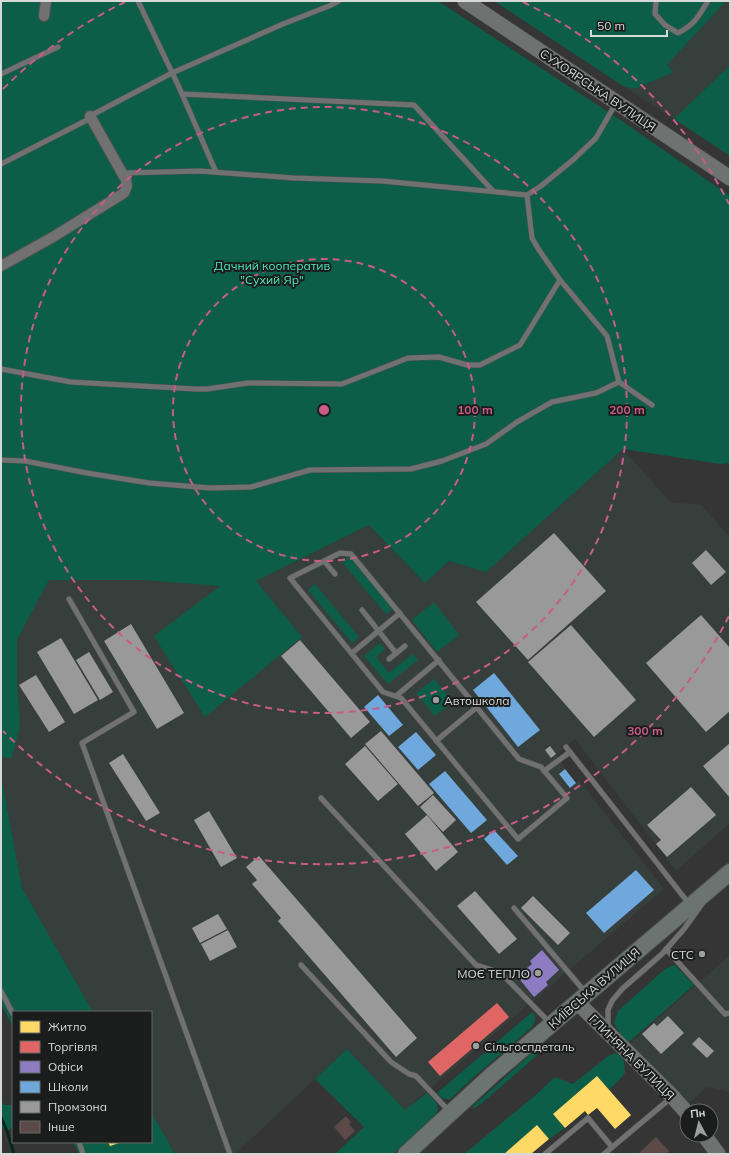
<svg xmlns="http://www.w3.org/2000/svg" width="731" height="1155" font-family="Mulish,sans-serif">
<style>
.built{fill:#373f3c}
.green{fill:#0c5e48}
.homes{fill:#ffd966}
.shops{fill:#e06666}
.offices{fill:#8e7cc3}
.schools{fill:#6fa8dc}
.industry{fill:#999}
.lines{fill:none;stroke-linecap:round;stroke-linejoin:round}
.stream{stroke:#05271c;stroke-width:3}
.building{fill:#5b4a48}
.lane-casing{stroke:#505251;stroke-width:6}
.street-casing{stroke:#505251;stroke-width:12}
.secondary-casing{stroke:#505251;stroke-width:16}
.primary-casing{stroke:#505251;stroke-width:18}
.lane{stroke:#707170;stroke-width:5}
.street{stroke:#707170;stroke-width:10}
.secondary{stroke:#6e7270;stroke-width:15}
.primary{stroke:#6c7471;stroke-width:16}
.ring{fill:none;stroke:#c95c87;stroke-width:2;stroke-dasharray:7 5}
.poi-dot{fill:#9ea09f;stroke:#1b1d1c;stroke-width:1.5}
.labels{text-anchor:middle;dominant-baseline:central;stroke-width:4;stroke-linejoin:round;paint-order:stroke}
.street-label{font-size:12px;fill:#d7d9d8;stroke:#1b1d1c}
.park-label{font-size:12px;fill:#46e9b7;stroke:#1b1d1c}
.poi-label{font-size:12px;fill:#d7d9d8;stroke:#1b1d1c;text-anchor:start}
.centre{fill:#c95c87;stroke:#1b1d1c;stroke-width:2}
.ring-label{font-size:12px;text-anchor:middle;font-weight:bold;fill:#c95c87;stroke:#1b1d1c;stroke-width:4;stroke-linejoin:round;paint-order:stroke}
</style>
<rect width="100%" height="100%" fill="#343534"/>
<g class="built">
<polygon points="726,1 730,1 730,65 674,119 623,86 635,89 674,72 667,65"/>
<polygon points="623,449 670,502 701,505 730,537 730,823 676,871 575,739 557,754 565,769 576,783 579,780 664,889 405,1110 347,1049 235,1154 175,1154 151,1112 151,1012 93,1012 22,888 1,775 1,757 13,757 17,683 17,640 49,580 142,580 221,586 256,581 370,525 425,583 449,561 486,572"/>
<polygon points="730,955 730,1092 707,1087 687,1105 628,1045"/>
</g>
<g class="green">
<polygon points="1,1 438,1 619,119 730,196 730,463 720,464 623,449 486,572 449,561 425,583 369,525 256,581 302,637 205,717 154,636 220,586 142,580 49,580 17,640 17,683 20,725 12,758 1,757"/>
<polygon points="494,1 726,1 667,65 674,72 635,89 623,86"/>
<polygon points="730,65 730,156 674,119"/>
<polygon points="349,556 393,609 386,614 342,562"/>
<polygon points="315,584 359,637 352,643 308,590"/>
<polygon points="434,602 459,635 437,652 412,620"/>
<polygon points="380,643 385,649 376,657 389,673 413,654 418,660 388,684 364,656"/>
<polygon points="434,679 453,701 435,716 416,693"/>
<polygon points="1,775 22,888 93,1012 13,1012 13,1027 1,1004"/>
<polygon points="675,965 694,985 629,1042 624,1038 615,1025 614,1022 618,1011 665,969 671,966"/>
<path d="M531,1013H534C536,1019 535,1023 531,1028L475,1076L450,1099C444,1100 441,1098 437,1093Z"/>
<path d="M347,1049L405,1110L427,1093C433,1100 442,1104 436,1114L393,1154H335L364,1127L315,1079Z"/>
<polygon points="540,1049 540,1051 536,1056 481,1104 476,1107 472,1108 472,1107 533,1052"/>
<polygon points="615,1053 621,1056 624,1062 625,1073 620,1079 609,1090 597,1077 554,1113 565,1128 549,1139 537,1125 504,1154 464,1154 538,1093 555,1077 573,1084 608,1056"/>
<polygon points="1,1100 4,1105 13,1105 13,1127 7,1131 1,1126"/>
<polygon points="151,1112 175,1154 79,1154 73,1142 151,1142"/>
</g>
<g class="homes">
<polygon points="597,1076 631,1115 615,1129 597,1108 588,1115 585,1111 565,1128 553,1114"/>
<polygon points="537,1125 549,1139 531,1154 504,1154"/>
<polygon points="108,1142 122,1142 110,1146"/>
</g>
<polygon class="shops" points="497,1003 509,1017 440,1076 428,1062"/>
<polygon class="offices" points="542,950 559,970 546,982 548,985 534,997 517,976 532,964 530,961"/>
<g class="schools">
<polygon points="494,673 540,730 518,747 473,690"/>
<polygon points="378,695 403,725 389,736 364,707"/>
<polygon points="416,732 436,755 418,770 398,747"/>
<polygon points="565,769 576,783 570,788 559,774"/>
<polygon points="445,771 487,820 471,833 429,784"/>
<polygon points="494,830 518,856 507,865 484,839"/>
<polygon points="636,870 654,890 604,933 586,913"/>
</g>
<g class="industry">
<polygon points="554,533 606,591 528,660 476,602"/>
<polygon points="706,550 726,572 711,585 692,563"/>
<polygon points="701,615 730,648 730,711 706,732 646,663"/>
<polygon points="131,624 184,713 157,729 104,641"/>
<polygon points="571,625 636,700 594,737 528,662"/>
<polygon points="61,638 98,700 74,714 37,652"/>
<polygon points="300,640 370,722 351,738 281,656"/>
<polygon points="89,652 113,692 100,700 76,660"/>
<polygon points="36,675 65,722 49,732 19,685"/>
<polygon points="381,731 434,793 418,806 365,744"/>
<polygon points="730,743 730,798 703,766"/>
<polygon points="365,746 398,784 378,801 345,764"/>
<polygon points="550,746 556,754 551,758 545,750"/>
<polygon points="123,754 160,813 146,821 109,763"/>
<polygon points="691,787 716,815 667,857 656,844 661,840 647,825"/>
<polygon points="433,795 456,820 443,832 420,807"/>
<polygon points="209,811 237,858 221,867 194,820"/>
<polygon points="427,815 458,852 436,871 405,834"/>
<polygon points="259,856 417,1038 396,1057 278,921 281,918 252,884 257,880 246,867"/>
<polygon points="475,891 517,939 499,954 457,906"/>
<polygon points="533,896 570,933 558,945 521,908"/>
<polygon points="218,914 227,929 200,943 192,928"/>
<polygon points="228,930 237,947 210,961 201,944"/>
<polygon points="668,1016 684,1033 661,1054 642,1034 654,1023 657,1026"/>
<polygon points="699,1037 714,1051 707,1058 692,1044"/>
</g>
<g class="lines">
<polyline class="stream" points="1,1117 7,1131 14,1154"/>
</g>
<g class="building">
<polygon points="346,1116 351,1122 349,1124 355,1131 345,1140 334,1127"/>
<polygon points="656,1137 669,1151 666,1154 638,1154"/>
</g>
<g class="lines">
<defs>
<g id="lane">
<polyline points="138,1 178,85 216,172"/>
<path d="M656,1L655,14L665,25L678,33C695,24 698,17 708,1"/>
<polyline points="1,74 58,47"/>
<polyline points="182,94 414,105 493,191"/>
<polyline points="616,103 596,138 574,159 541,186 527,195 532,238 539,250 560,280 607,336 619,382 652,405"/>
<polyline points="1,164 87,120 90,116 172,73 283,24 329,6 339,1"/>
<polyline points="123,173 200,171 294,178 382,181 527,195"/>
<polyline points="1,369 71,382 195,389 207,389 248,383 342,384 408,358 439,357 467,365 480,365 520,345 560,280"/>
<polyline points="1,460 25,461 87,473 149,483 210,488 251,487 310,470 411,469 442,461 486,444 517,422 552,402 596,393 619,382"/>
<polyline points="324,561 290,578 383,692 401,698 518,839 567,798 541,767 519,759 351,554 340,553 324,561 335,574"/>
<polyline points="69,599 134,712 82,743 230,1154"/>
<polyline points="362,610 396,653"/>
<polyline points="352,653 400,613"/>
<polyline points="389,659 405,646"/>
<polyline points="396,696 439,660"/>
<polyline points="436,741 477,707"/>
<polyline points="566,747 690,905"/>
<polyline points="544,771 570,752"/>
<polyline points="321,798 476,965 501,973 549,1022"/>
<polyline points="514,908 586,993"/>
<polyline points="666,949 725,1014 730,1013"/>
<polyline points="301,965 391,1062 409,1074 416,1076 449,1111"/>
<polyline points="1,991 13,1014"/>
<polyline points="609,1027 608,1024 608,1010 612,1001 622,989 662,954 684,929 702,904"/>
<polyline points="79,1142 83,1154"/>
<polyline points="545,1154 588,1118 612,1147"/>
<polyline points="604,1154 672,1097"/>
</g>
<g id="street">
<polyline points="44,16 46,1"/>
<polyline points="1,266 53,237 124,193 127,186 126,180 90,116"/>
</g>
<g id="secondary">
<polyline points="465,1 730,178"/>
<polyline points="577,1002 672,1096 687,1113"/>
<polyline points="704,1135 718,1154"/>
</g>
<polyline id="primary" points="406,1154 493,1074 730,872"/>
</defs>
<use href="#lane" class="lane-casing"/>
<use href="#street" class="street-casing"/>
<use href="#secondary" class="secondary-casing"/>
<use href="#primary" class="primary-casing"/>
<use href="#lane" class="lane"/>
<use href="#street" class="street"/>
<use href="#secondary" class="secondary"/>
<use href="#primary" class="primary"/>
</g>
<g class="ring">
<circle cx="324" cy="410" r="151"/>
<circle cx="324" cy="410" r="303"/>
<path d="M729 616A454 454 0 0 1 3 731M3 89A454 454 0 0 1 125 2M523 2A454 454 0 0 1 729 204"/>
</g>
<g class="poi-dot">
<circle cx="436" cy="700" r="4"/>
<circle cx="702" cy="954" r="4"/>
<circle cx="538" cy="973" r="4"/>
<circle cx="476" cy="1046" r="4"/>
</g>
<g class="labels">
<g class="street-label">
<text transform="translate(598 90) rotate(34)">СУХОЯРСЬКА ВУЛИЦЯ</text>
<text transform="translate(594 988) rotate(-41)">КИЇВСЬКА ВУЛИЦЯ</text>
<text transform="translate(632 1057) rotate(45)">ГЛИНЯНА ВУЛИЦЯ</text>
</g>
<g class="park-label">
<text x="272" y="265">Дачний кооператив<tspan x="272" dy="14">"Сухий Яр"</tspan></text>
</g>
<g class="poi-label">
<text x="444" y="700">Автошкола</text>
<text x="694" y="954" text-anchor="end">СТС</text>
<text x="530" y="973" text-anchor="end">МОЄ ТЕПЛО</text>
<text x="484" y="1046">Сільгоспдеталь</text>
</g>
</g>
<circle cx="324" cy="410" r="6" class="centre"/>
<g class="ring-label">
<text x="475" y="414">100 m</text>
<text x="627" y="414">200 m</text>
<text x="645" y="735">300 m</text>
</g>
<rect width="731" height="1155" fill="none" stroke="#d7d9d8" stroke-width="4"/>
<rect x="12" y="1011" width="140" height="132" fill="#1b1d1c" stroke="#666867"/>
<rect x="20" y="1021" width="20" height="12" fill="#ffd966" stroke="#666867"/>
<text x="48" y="1031" font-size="12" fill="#d7d9d8">Житло</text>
<rect x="20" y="1041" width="20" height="12" fill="#e06666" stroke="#666867"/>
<text x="48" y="1051" font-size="12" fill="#d7d9d8">Торгівля</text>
<rect x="20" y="1061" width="20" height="12" fill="#8e7cc3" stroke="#666867"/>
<text x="48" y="1071" font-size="12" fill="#d7d9d8">Офіси</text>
<rect x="20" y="1081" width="20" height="12" fill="#6fa8dc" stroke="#666867"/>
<text x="48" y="1091" font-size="12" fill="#d7d9d8">Школи</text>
<rect x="20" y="1101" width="20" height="12" fill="#999999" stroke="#666867"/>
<text x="48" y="1111" font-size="12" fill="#d7d9d8">Промзона</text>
<rect x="20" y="1121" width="20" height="12" fill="#5b4a48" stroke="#666867"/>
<text x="48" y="1131" font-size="12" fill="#d7d9d8">Інше</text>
<g transform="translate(699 1123) rotate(353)"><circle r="19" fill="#1b1d1c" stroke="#666867"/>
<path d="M0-3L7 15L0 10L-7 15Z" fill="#9ea09f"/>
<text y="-6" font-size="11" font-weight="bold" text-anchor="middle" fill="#d7d9d8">Пн</text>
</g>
<path d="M591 30v6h76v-6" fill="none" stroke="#d7d9d8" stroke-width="2"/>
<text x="597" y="30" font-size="12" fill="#d7d9d8" stroke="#1b1d1c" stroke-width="3" paint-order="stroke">50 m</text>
</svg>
